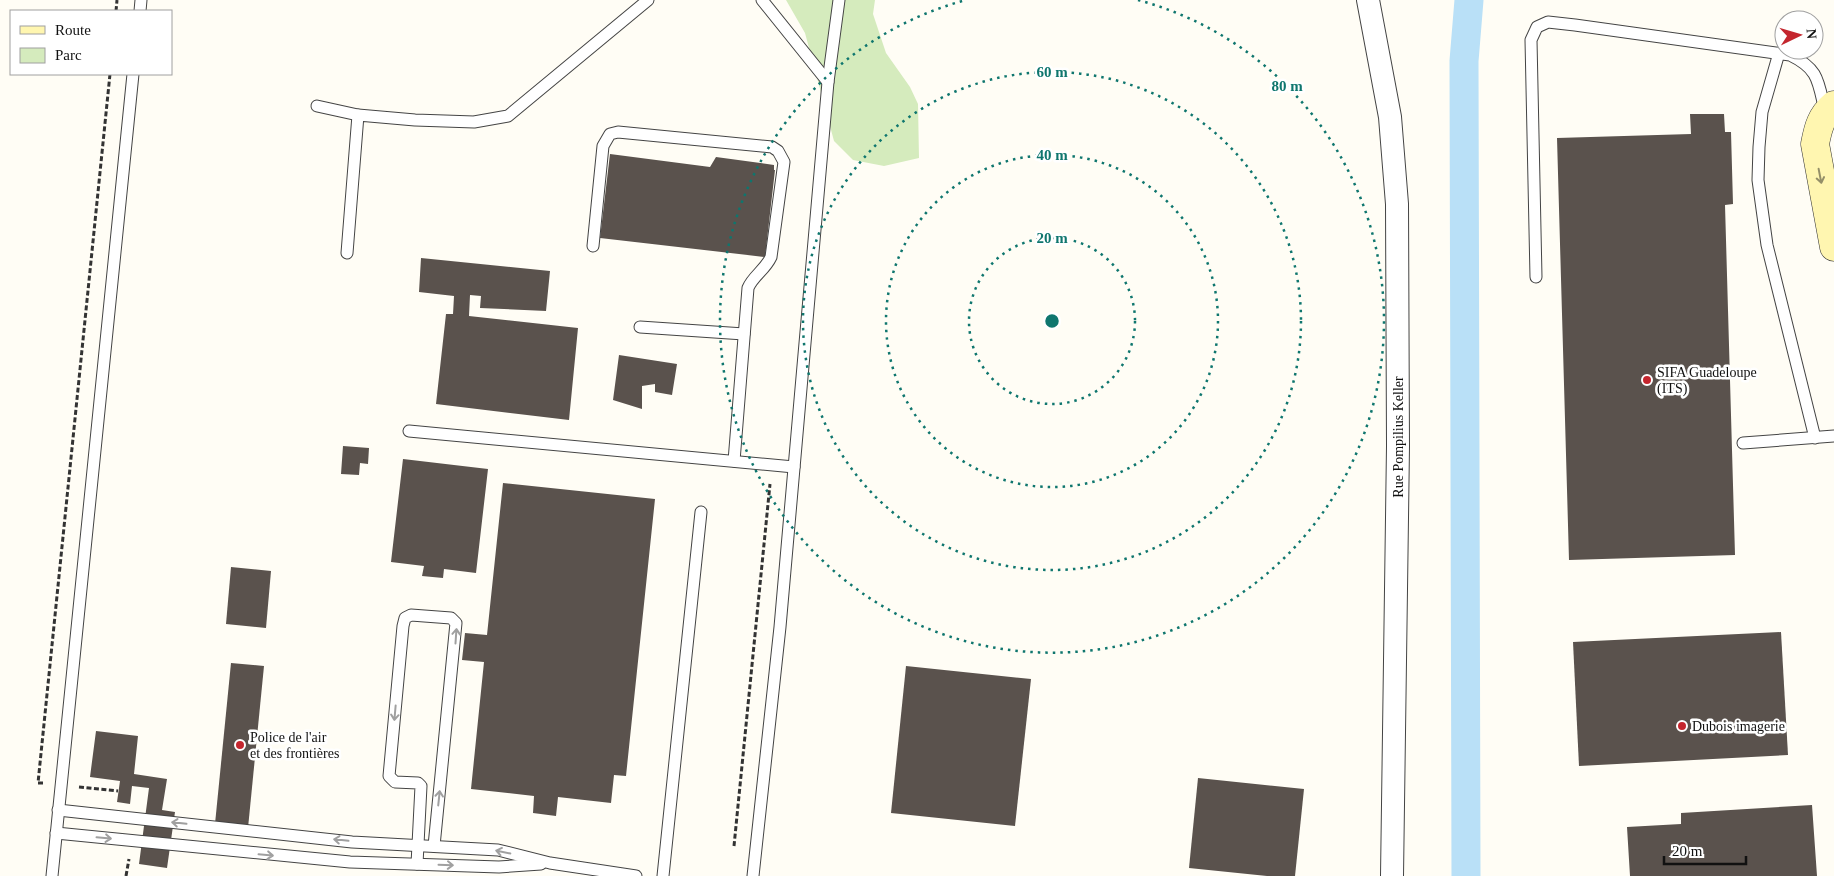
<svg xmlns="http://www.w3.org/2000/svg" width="1834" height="876" font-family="'Times New Roman',serif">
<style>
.green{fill:#d5ebbd}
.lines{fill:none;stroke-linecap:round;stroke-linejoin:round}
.canal{stroke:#b9e0f7;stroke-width:29}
.building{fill:#5a524d}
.lane-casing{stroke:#444;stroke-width:13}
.street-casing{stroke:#444;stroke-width:24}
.secondary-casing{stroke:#333;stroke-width:29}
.path{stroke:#333;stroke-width:3;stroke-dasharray:5 2.5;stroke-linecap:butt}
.lane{stroke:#fff;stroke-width:11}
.street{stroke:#fff;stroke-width:22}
.secondary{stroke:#fff6b0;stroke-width:28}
.oneway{stroke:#948f68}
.oneway2{stroke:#a0a0a0}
.ring{fill:none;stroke:#0f766e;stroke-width:2.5;stroke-dasharray:2.5 5}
.poi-dot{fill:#c4262e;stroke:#fff;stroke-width:2}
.labels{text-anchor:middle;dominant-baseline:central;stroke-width:5;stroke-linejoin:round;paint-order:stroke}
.poi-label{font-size:14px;fill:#111;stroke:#fff;text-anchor:start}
.street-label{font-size:14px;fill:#111;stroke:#fff}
.centre{fill:#0f766e;stroke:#fff;stroke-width:2.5}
.ring-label{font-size:15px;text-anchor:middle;font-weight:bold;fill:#0f766e;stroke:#fff;stroke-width:5;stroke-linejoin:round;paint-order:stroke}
</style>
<rect width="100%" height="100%" fill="#fffdf5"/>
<polygon class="green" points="786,0 875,0 873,14 886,53 910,87 918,104 919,158 884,166 853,160 834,141 805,33"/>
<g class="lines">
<polyline class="canal" points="1466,876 1464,61 1469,0"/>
</g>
<g class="building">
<polygon points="1690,114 1724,114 1725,132 1731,132 1733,204 1725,205 1735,555 1569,560 1557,138 1691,134"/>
<polygon points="610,154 710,167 716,157 774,165 774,170 775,170 765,257 600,238"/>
<polygon points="421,258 550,271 546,311 480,308 481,296 470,295 469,316 578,328 569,420 436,404 446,314 453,314 454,296 419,292"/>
<polygon points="619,355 677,364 672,395 655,392 655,384 642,386 642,409 613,400"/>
<polygon points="343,446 369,448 368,464 360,463 359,475 341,474"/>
<polygon points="403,459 488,469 476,573 444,569 443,578 422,576 424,566 391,562"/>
<polygon points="503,483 655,499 626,776 614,775 611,803 558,797 556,816 533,813 534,796 471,789 484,662 462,660 465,633 487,635"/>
<polygon points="231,567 271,571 266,628 226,624"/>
<polygon points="1781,632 1788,755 1579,766 1573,642"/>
<polygon points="231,663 264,666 248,828 215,824"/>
<polygon points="906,666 1031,679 1015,826 891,813"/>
<polygon points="96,731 138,736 134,774 167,779 162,810 175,812 167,868 139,864 149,788 132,786 130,804 117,802 120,781 90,777"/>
<polygon points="1198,778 1304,789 1295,876 1267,876 1189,868"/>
<polygon points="1812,805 1817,876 1630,876 1627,827 1681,824 1681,813"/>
</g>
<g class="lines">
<defs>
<g id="lane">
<polyline points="762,0 828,82"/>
<polyline points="140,11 141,0"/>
<polyline points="1779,53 1762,112 1759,147 1758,180 1767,245 1815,438"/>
<polyline points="317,106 358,115"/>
<path d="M593,246L603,146L610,134L618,132L772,147L778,151L784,162L771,257C765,270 753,276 748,288L734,461"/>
<polyline points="347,253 358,115 415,120 474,122 508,116 648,0"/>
<path d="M1536,277L1531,40L1537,27L1548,22L1575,25L1790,55C1819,69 1818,81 1825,111"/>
<polyline points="640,327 744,334"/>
<polyline points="409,431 794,467"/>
<polyline points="1743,443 1834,436"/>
<polyline points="58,810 352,842 498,850 550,863 636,876"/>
<polyline points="56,833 350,862 499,867 541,864"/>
<polyline points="417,864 421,786 418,783 395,782 389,776 403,626 405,618 411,615 451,618 456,623 434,846"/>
<polyline points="52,876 133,74"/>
<polyline points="663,876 701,512"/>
<polyline points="753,876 780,627 828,82 839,0"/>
</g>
<polyline id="street" points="1368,0 1390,117 1397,204 1398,446 1392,876"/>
<path id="secondary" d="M1834,105C1821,116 1818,128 1815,144L1834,247"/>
</defs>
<use href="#lane" class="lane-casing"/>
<use href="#street" class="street-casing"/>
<use href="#secondary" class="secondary-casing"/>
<g class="path">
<polyline points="116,11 117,0"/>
<polyline points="43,783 38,783 110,74"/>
<polyline points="79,787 118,791"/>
<polyline points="734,846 770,484"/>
<polyline points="126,876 129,859"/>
</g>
<use href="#lane" class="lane"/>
<use href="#street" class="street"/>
<use href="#secondary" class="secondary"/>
</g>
<defs><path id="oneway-shaft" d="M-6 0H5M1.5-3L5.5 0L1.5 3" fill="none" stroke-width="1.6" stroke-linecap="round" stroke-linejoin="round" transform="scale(1.25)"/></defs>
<use class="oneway" href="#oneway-shaft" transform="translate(1820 176) rotate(79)"/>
<g class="oneway2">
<use href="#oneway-shaft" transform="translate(456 636) rotate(-86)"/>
<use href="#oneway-shaft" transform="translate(395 713) rotate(95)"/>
<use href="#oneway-shaft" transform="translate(439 798) rotate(-84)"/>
<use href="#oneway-shaft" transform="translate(179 823) rotate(-174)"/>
<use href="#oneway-shaft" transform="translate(104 838) rotate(5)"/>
<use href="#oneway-shaft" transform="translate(341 840) rotate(-174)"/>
<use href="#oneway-shaft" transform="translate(503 852) rotate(-168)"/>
<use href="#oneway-shaft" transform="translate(266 855) rotate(5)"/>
<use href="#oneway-shaft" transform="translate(446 865) rotate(2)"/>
</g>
<g class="ring">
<circle cx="1052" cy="321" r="83"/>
<circle cx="1052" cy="321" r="166"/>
<circle cx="1052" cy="321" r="249"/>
<path d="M1138 0A332 332 0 1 1 966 0"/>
</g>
<g class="poi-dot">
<circle cx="1647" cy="380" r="5"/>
<circle cx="1682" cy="726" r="5"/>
<circle cx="240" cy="745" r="5"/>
</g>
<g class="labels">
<g class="poi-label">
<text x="1657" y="372">SIFA Guadeloupe<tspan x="1657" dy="16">(ITS)</tspan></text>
<text x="1692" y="726">Dubois imagerie</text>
<text x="250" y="737">Police de l'air<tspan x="250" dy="16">et des frontières</tspan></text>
</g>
<g class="street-label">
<text transform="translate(1398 437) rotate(-90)">Rue Pompilius Keller</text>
</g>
</g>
<circle cx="1052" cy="321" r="8" class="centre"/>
<g class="ring-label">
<text x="1052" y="77">60 m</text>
<text x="1287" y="91">80 m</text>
<text x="1052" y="160">40 m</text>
<text x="1052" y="243">20 m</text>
</g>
<rect x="10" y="10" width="162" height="65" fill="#ffffff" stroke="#a0a0a0"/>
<rect x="20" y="26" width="25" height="8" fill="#fff6b0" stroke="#a0a0a0"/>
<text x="55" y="35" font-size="15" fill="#111111">Route</text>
<rect x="20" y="48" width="25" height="15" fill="#d5ebbd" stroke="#a0a0a0"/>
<text x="55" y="60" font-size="15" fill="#111111">Parc</text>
<g transform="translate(1799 35) rotate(85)"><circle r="24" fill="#ffffff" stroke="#a0a0a0"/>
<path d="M0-4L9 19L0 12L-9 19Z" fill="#c4262e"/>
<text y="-8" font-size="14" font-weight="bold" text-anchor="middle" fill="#111111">N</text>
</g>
<path d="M1664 856v8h82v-8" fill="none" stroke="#111111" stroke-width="2.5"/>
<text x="1672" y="856" font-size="15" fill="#111111" stroke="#ffffff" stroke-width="4" paint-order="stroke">20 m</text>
</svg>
